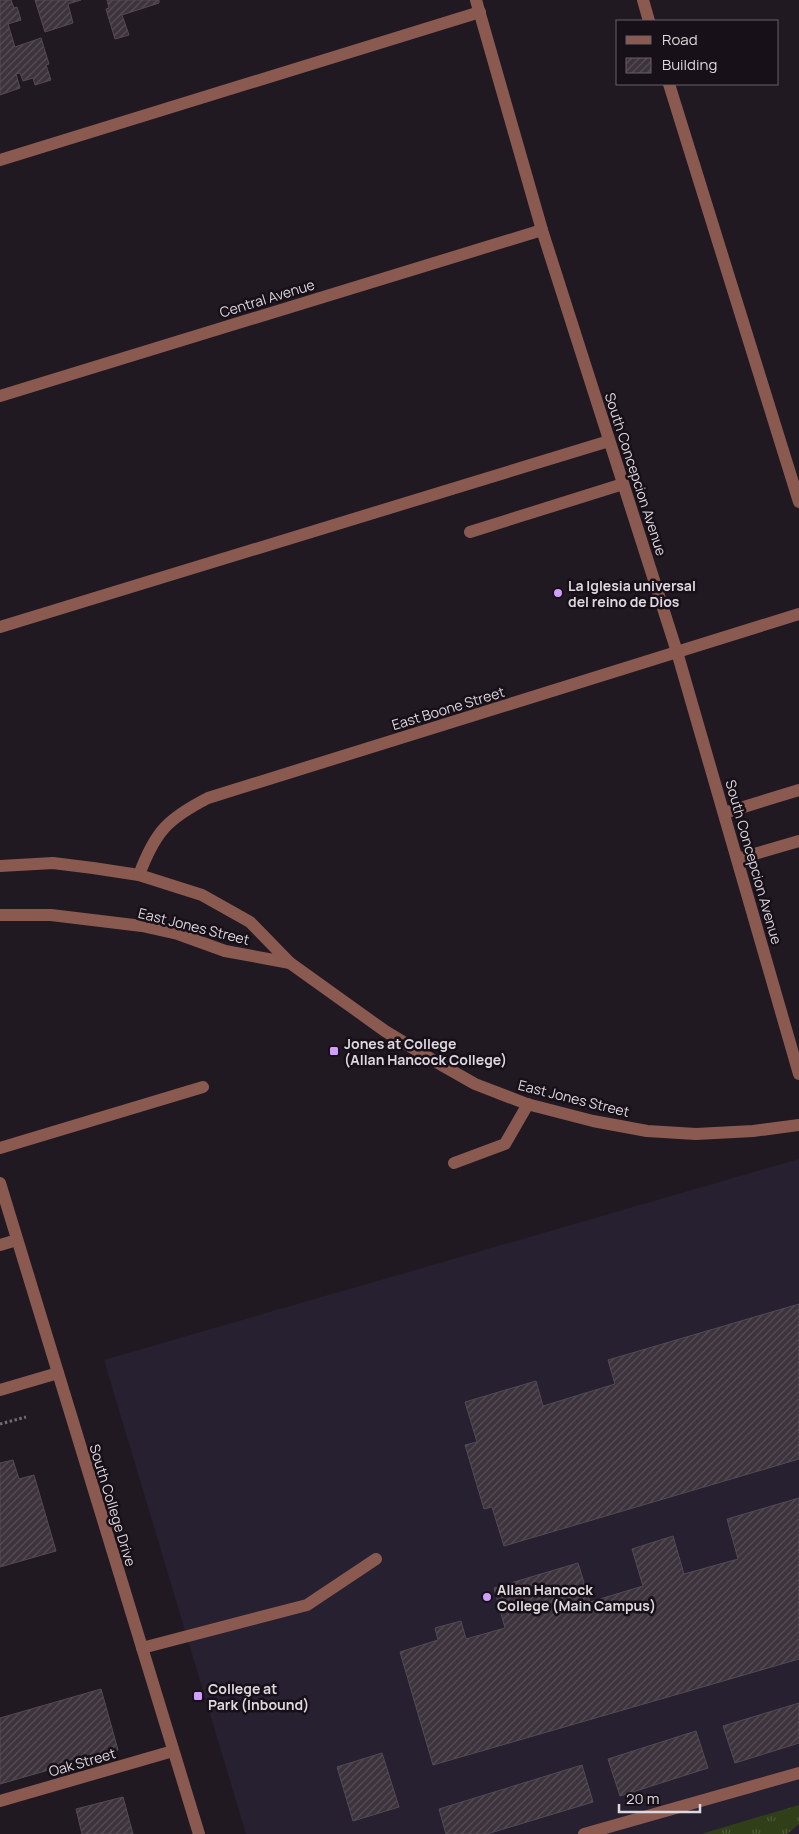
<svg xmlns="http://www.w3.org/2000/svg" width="799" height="1834" font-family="Manrope,sans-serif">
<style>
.education{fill:#262030}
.grass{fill:url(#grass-tufts)}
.building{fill:url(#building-hatch);stroke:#534a54}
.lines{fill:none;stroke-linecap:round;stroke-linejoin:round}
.path{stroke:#736c74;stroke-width:3;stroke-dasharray:2.5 2.5;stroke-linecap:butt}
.minor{stroke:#8a5a51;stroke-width:12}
.poi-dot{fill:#d19dfe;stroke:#181018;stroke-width:2}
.labels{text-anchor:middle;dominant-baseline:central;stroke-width:5;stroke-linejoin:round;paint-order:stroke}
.street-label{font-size:14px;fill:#ded9de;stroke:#181018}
.poi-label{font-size:14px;font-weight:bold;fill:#ded9de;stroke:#181018;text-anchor:start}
</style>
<defs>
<pattern id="grass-tufts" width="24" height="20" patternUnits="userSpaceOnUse" patternTransform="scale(1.25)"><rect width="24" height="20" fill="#313f18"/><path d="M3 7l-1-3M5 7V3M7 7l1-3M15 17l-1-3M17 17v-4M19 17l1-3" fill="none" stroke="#4e5a39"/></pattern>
<pattern id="building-hatch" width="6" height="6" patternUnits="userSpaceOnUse" patternTransform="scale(1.25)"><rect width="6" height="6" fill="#3c333c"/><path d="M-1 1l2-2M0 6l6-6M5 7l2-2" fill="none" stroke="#585058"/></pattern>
</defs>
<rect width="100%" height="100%" fill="#211922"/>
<polygon class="education" points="799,1159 799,1834 246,1834 104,1360"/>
<polygon class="grass" points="799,1805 799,1824 787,1834 701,1834"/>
<g class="building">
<polygon points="0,0 11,0 14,8 17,7 21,20 8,24 15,47 41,38 49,64 46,65 51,80 35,85 33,78 23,81 20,73 16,74 20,88 0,95"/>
<polygon points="35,0 81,0 68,4 73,23 45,32"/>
<polygon points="107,0 159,0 159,3 122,15 129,35 115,39 106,9 109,8"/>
<polygon points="799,1304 799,1459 504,1546 492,1507 484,1509 465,1445 477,1442 465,1402 536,1381 543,1406 615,1384 608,1360"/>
<polygon points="13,1460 19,1479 34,1475 56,1551 0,1567 0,1463"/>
<polygon points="799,1498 799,1659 433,1765 400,1652 438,1640 435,1628 461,1621 466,1639 505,1628 494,1588 578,1563 590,1602 643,1586 632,1549 673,1536 684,1574 738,1559 727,1519"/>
<polygon points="101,1689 118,1750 0,1784 0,1718"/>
<polygon points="799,1703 799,1743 735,1763 723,1726"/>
<polygon points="696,1731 708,1768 620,1796 608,1759"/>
<polygon points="382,1753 399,1807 353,1821 337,1767"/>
<polygon points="582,1765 593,1802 487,1834 446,1834 439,1809"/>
<polygon points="123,1797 133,1834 82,1834 76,1809"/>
</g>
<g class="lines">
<polyline class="path" points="0,1424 26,1417"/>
<g class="minor">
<polyline points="476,0 542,230 677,652 799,1074"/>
<polyline points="643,0 649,21"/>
<polyline points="669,84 799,502"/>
<polyline points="0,160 480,12"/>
<polyline points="0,396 542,230"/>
<polyline points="470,532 623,484"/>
<polyline points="0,627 609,441"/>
<polyline points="724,813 799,790"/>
<polyline points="737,859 799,841"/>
<polyline points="0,866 53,863 93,868 139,875 202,895 250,922 290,963 385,1031 431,1059 475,1084 527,1104 593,1121 647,1131 696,1134 753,1131 799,1125"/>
<path d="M139,875C155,832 167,819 208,798L799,614"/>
<polyline points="0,915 51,915 142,926 178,934 225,951 290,963"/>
<polyline points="0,1148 203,1087"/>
<polyline points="454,1163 505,1144 528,1104"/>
<polyline points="0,1183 199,1834"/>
<polyline points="0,1245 17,1240"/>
<polyline points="0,1390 58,1373"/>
<polyline points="142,1648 307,1605 376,1559"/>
<polyline points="0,1801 173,1751"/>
<polyline points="584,1834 799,1773"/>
</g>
</g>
<g class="poi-dot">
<circle cx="558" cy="593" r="5"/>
<rect x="329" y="1046" width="10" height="10" rx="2.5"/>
<circle cx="487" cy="1597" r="5"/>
<rect x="193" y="1691" width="10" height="10" rx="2.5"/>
</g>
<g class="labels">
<g class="street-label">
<text transform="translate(267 298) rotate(-17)">Central Avenue</text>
<text transform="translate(636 474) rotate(72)">South Concepcion Avenue</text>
<text transform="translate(448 708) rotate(-17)">East Boone Street</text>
<text transform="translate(754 862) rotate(74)">South Concepcion Avenue</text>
<text transform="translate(194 926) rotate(14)">East Jones Street</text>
<text transform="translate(574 1098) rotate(14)">East Jones Street</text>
<text transform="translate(113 1505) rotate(73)">South College Drive</text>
<text transform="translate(82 1762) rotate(-16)">Oak Street</text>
</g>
<g class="poi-label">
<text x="568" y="585">La Iglesia universal<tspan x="568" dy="16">del reino de Dios</tspan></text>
<text x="344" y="1043">Jones at College<tspan x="344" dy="16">(Allan Hancock College)</tspan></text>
<text x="497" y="1589">Allan Hancock<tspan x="497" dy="16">College (Main Campus)</tspan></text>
<text x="208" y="1688">College at<tspan x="208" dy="16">Park (Inbound)</tspan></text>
</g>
</g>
<rect x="616" y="20" width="162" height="65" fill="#181018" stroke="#676067"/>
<rect x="626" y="36" width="25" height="8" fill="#8a5a51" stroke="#676067"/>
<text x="662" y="45" font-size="15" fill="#ded9de">Road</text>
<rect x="626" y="58" width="25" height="15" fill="url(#building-hatch)" stroke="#676067"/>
<text x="662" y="70" font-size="15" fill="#ded9de">Building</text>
<path d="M619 1804v8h81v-8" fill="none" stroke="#ded9de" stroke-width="2.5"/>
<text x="626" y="1804" font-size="15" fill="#ded9de" stroke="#181018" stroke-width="4" paint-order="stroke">20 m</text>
</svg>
